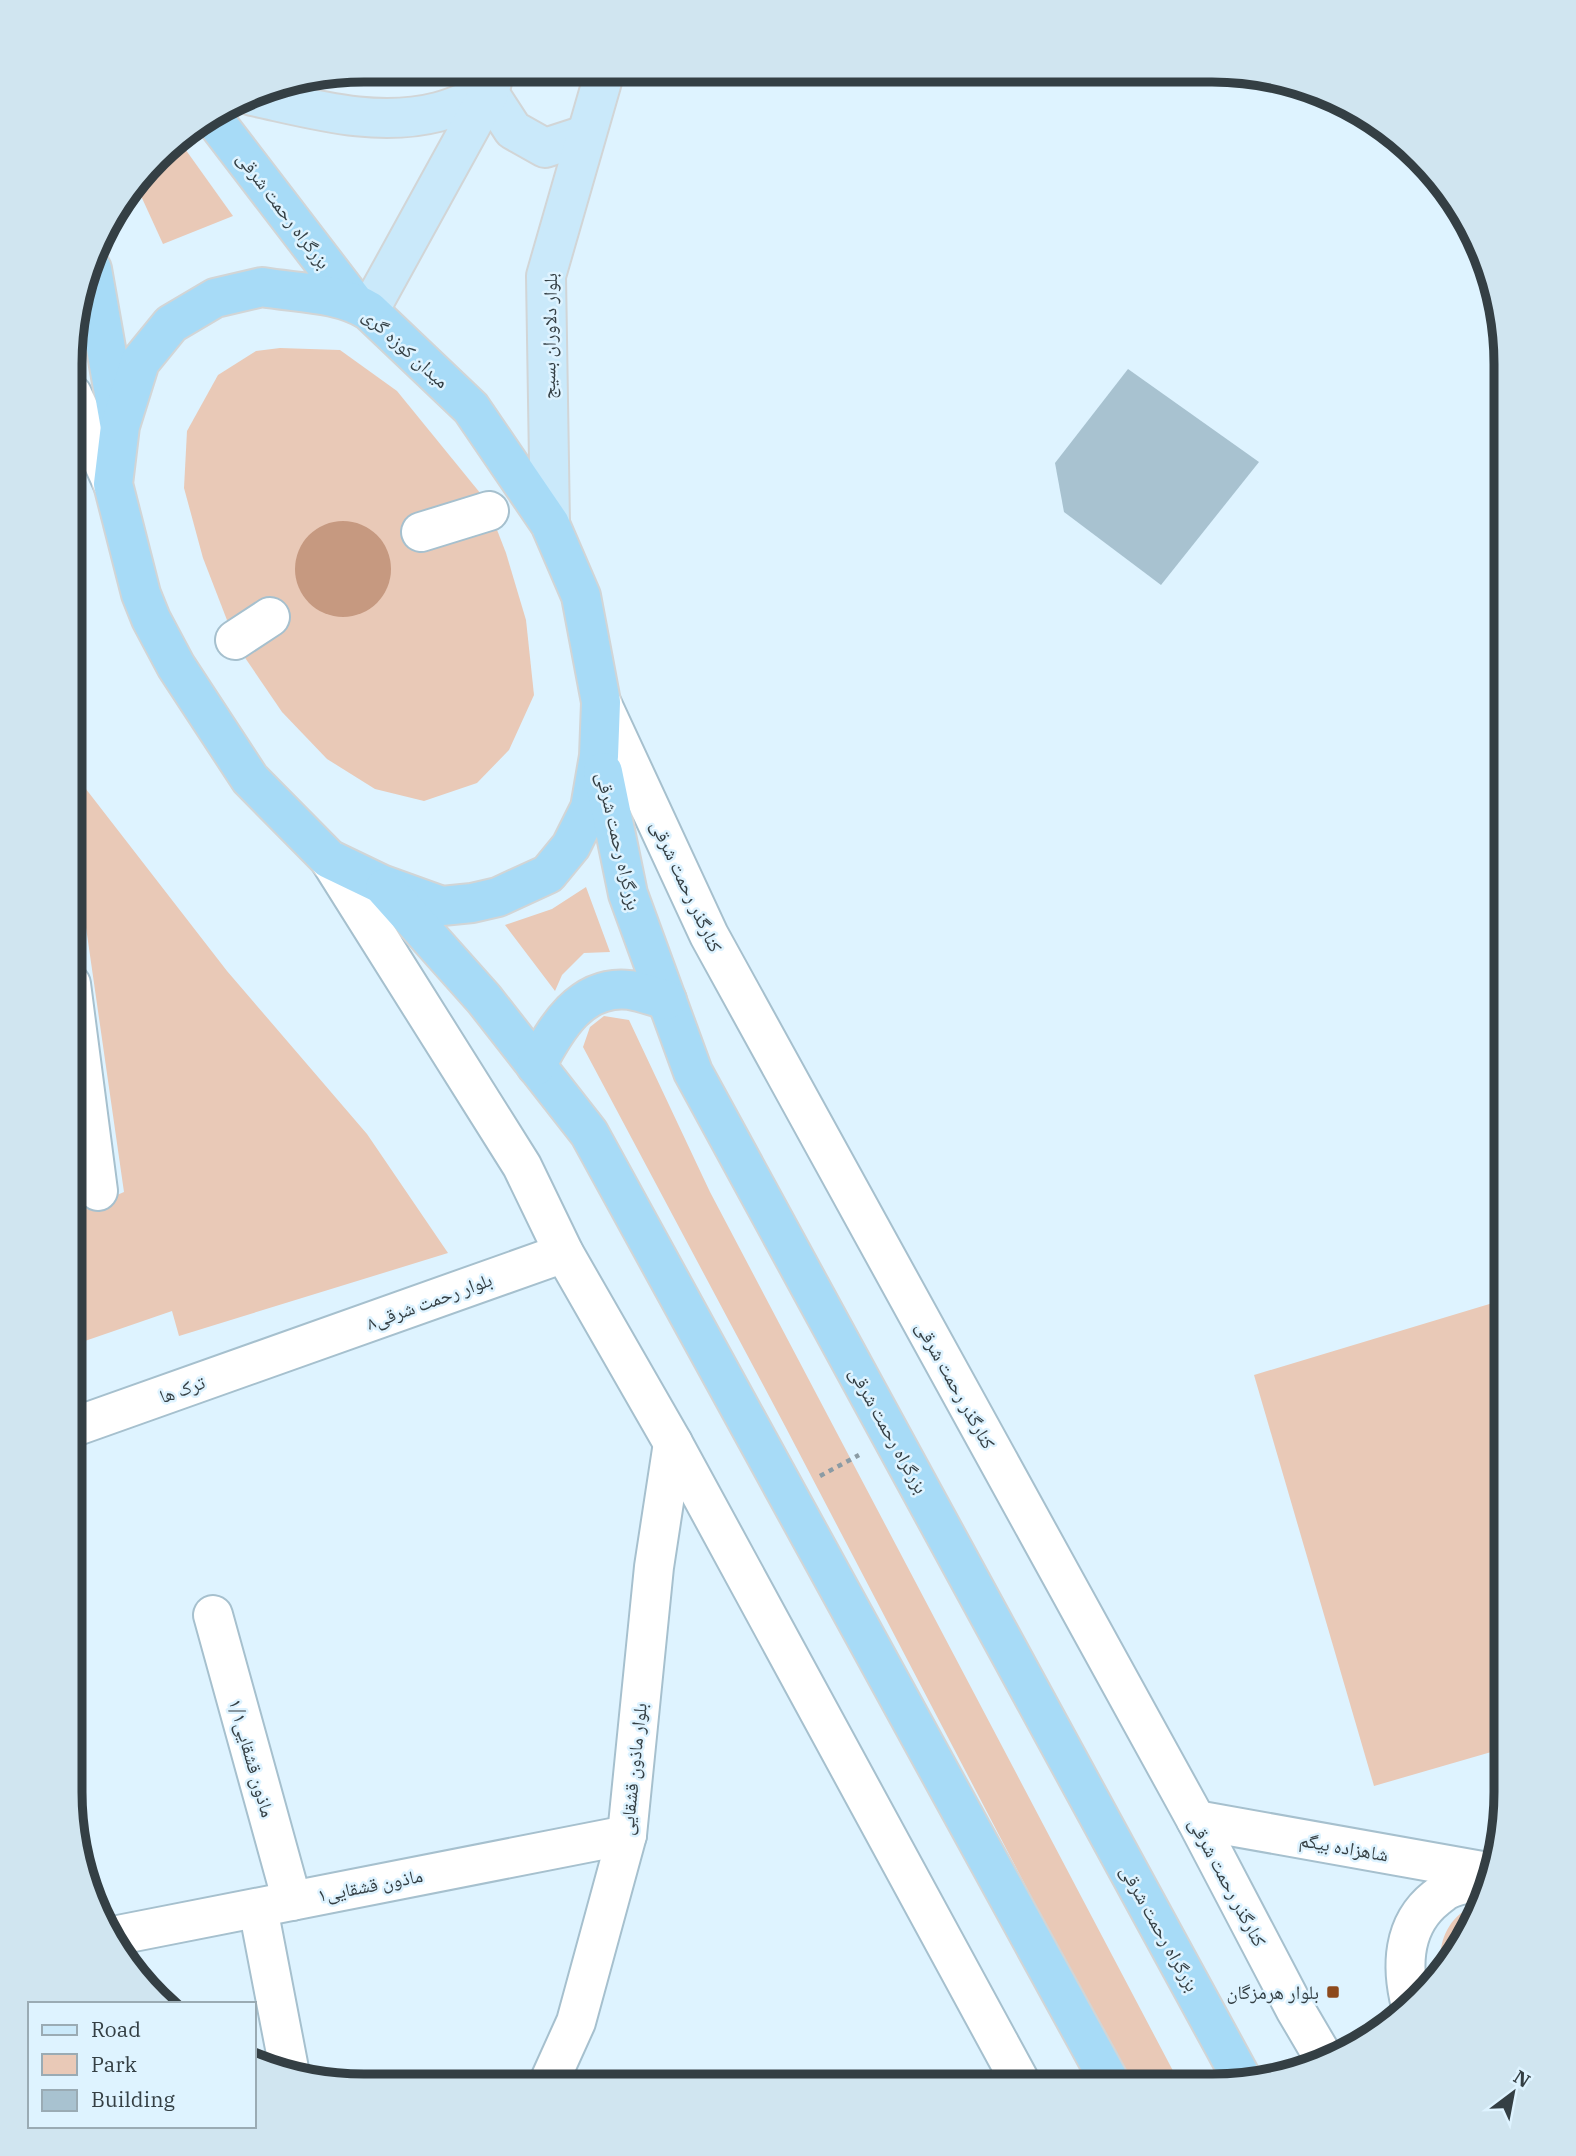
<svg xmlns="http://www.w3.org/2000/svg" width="1576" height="2156" font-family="'IBM Plex Serif','Noto Naskh Arabic',serif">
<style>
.green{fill:#e9c9b7}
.water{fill:#c69980}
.building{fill:#a8c2d0}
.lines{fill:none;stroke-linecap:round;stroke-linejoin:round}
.street-casing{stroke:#a6c0ce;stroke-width:42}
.secondary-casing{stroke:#a6c0ce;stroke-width:42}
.primary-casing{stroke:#d2d5d6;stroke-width:42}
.highway-casing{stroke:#d2d5d6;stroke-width:42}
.path{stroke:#8b9ba4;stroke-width:4.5;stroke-dasharray:5 5;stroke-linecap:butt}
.street{stroke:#fff;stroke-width:38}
.secondary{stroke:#fff;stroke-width:38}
.primary{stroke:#cae9fa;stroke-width:38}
.highway{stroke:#a7dbf7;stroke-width:38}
.poi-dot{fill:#8d491c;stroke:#def3ff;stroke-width:2.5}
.labels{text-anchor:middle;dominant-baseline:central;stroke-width:5;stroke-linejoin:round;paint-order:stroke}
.street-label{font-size:19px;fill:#343f44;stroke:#def3ff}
.poi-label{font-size:19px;fill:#343f44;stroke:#def3ff;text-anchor:end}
.rim{fill:none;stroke:#343f44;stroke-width:9}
</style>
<rect width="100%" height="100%" fill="#def3ff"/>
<g class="green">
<polygon points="1220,72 1250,73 1324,92 1371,119"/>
<polygon points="178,139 233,216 163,244 136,185 171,143"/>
<polygon points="280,348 340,350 397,391 485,499 506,553 526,620 534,695 509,750 477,783 424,801 375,789 327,759 282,712 237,646 203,558 184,488 187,431 218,375 256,351"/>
<polygon points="72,771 227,971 367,1134 448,1253 179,1336 172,1311 82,1342 71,1252 71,1215 124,1192 72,830"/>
<polygon points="586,887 610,952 584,953 562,975 555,991 505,925 552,909"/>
<polygon points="604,1016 629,1020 710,1192 1181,2086 1131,2086 1111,2049 785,1426 583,1047 590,1027"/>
<polygon points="1506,1299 1505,1748 1374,1786 1254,1375"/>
<path d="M1481,1905L1456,1955L1442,1972C1437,1952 1443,1928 1460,1914C1465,1910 1475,1908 1481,1905Z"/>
</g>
<circle class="water" cx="343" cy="569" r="48"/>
<polygon class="building" points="1128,369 1259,462 1161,585 1064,512 1055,463"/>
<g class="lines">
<defs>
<g id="street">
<polyline points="421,532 489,511"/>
<polyline points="235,640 270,617"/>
<polyline points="71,984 98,1191"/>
<polyline points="71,1428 564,1253"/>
<polyline points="213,1615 292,1901"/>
<polyline points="258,1908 290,2074"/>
<polyline points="113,1936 627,1835"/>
</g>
<g id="secondary">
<polyline points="72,394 113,484"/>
<polyline points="601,702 709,935 1196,1820 1295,2009 1325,2060"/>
<polyline points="329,859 522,1166 564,1253 673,1443 1022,2085"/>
<polyline points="1196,1820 1493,1873"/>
<path d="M1411,2006C1401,1967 1402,1925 1436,1898C1440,1895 1444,1891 1449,1889C1462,1883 1478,1882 1491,1881"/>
<polyline points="548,2084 576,2022 627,1835 654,1567 673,1443"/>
</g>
<g id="primary">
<path d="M252,96C313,109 376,128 438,112C455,108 472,99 489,93L513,130L545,148L585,135"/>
<polyline points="369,311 489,93 492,82"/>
<polyline points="550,524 546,276 605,71"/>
</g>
<g id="highway">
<polyline points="213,118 354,302"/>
<polyline points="92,269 119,422"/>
<path d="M262,287C297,293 338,292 369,311L471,408L550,524L581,596L601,702L599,756L590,808L571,846L548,874L498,897L472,903L442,906L381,884L329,859L250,779L176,666L151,619L141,594L113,484L120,426L140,362L171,324L215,298Z"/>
<polyline points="603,772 628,894 693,1072 1242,2079"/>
<polyline points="385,888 484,999 589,1133 1112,2086"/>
<path d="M536,1066C556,1028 581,984 630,990C642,992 655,997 667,1000"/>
</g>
</defs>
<use href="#street" class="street-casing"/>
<use href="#secondary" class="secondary-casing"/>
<use href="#primary" class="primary-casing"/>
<use href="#highway" class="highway-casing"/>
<polyline class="path" points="820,1476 859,1455"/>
<use href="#street" class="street"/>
<use href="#secondary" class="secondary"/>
<use href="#primary" class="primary"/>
<use href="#highway" class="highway"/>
</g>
<rect class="poi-dot" x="1326" y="1985" width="14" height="14" rx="3.5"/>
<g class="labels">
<g class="street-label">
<text transform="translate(284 210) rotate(53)">بزرگراه رحمت شرقی</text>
<text transform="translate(549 336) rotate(-89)">بلوار دلاوران بسیج</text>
<text transform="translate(406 348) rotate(42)">میدان کوزه گری</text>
<text transform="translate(619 841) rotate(77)">بزرگراه رحمت شرقی</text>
<text transform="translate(687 886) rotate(65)">کنارگذر رحمت شرقی</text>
<text transform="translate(429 1301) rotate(-20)">بلوار رحمت شرقی۸</text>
<text transform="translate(956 1385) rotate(61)">کنارگذر رحمت شرقی</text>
<text transform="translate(182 1389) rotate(-20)">ترک ها</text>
<text transform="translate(889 1430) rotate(61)">بزرگراه رحمت شرقی</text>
<text transform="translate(252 1758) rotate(74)">ماذون قشقایی۱/۱</text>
<text transform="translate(633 1769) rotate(-84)">بلوار ماذون قشقایی</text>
<text transform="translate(1344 1847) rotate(10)">شاهزاده بیگم</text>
<text transform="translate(1228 1882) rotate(62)">کنارگذر رحمت شرقی</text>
<text transform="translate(370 1885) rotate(-11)">ماذون قشقایی۱</text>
<text transform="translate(1160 1928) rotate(61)">بزرگراه رحمت شرقی</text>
</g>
<g class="poi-label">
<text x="1319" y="1992">بلوار هرمزگان</text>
</g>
</g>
<path d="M0 0H1576V2156H0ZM364 82H1212A282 282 0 0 1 1494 364V1792A282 282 0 0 1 1212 2074H364A282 282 0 0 1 82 1792V364A282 282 0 0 1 364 82Z" fill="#d0e5f0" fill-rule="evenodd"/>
<path class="rim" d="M364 82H1212A282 282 0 0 1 1494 364V1792A282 282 0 0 1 1212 2074H364A282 282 0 0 1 82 1792V364A282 282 0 0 1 364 82Z"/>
<rect x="28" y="2002" width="228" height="126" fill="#def3ff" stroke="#9aabb4" stroke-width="2"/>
<rect x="42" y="2025" width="35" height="10" fill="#cae9fa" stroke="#9aabb4" stroke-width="2"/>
<text x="91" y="2037" font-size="21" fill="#343f44">Road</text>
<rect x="42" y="2054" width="35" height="21" fill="#e9c9b7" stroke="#9aabb4" stroke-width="2"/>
<text x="91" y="2072" font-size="21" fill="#343f44">Park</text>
<rect x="42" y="2090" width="35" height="21" fill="#a8c2d0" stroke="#9aabb4" stroke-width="2"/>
<text x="91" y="2107" font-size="21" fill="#343f44">Building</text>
<g transform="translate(1513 2093) rotate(32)" stroke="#def3ff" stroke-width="5" paint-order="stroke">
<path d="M0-5L12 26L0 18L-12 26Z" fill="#343f44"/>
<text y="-10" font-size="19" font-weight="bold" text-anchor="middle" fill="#343f44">N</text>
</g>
</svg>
